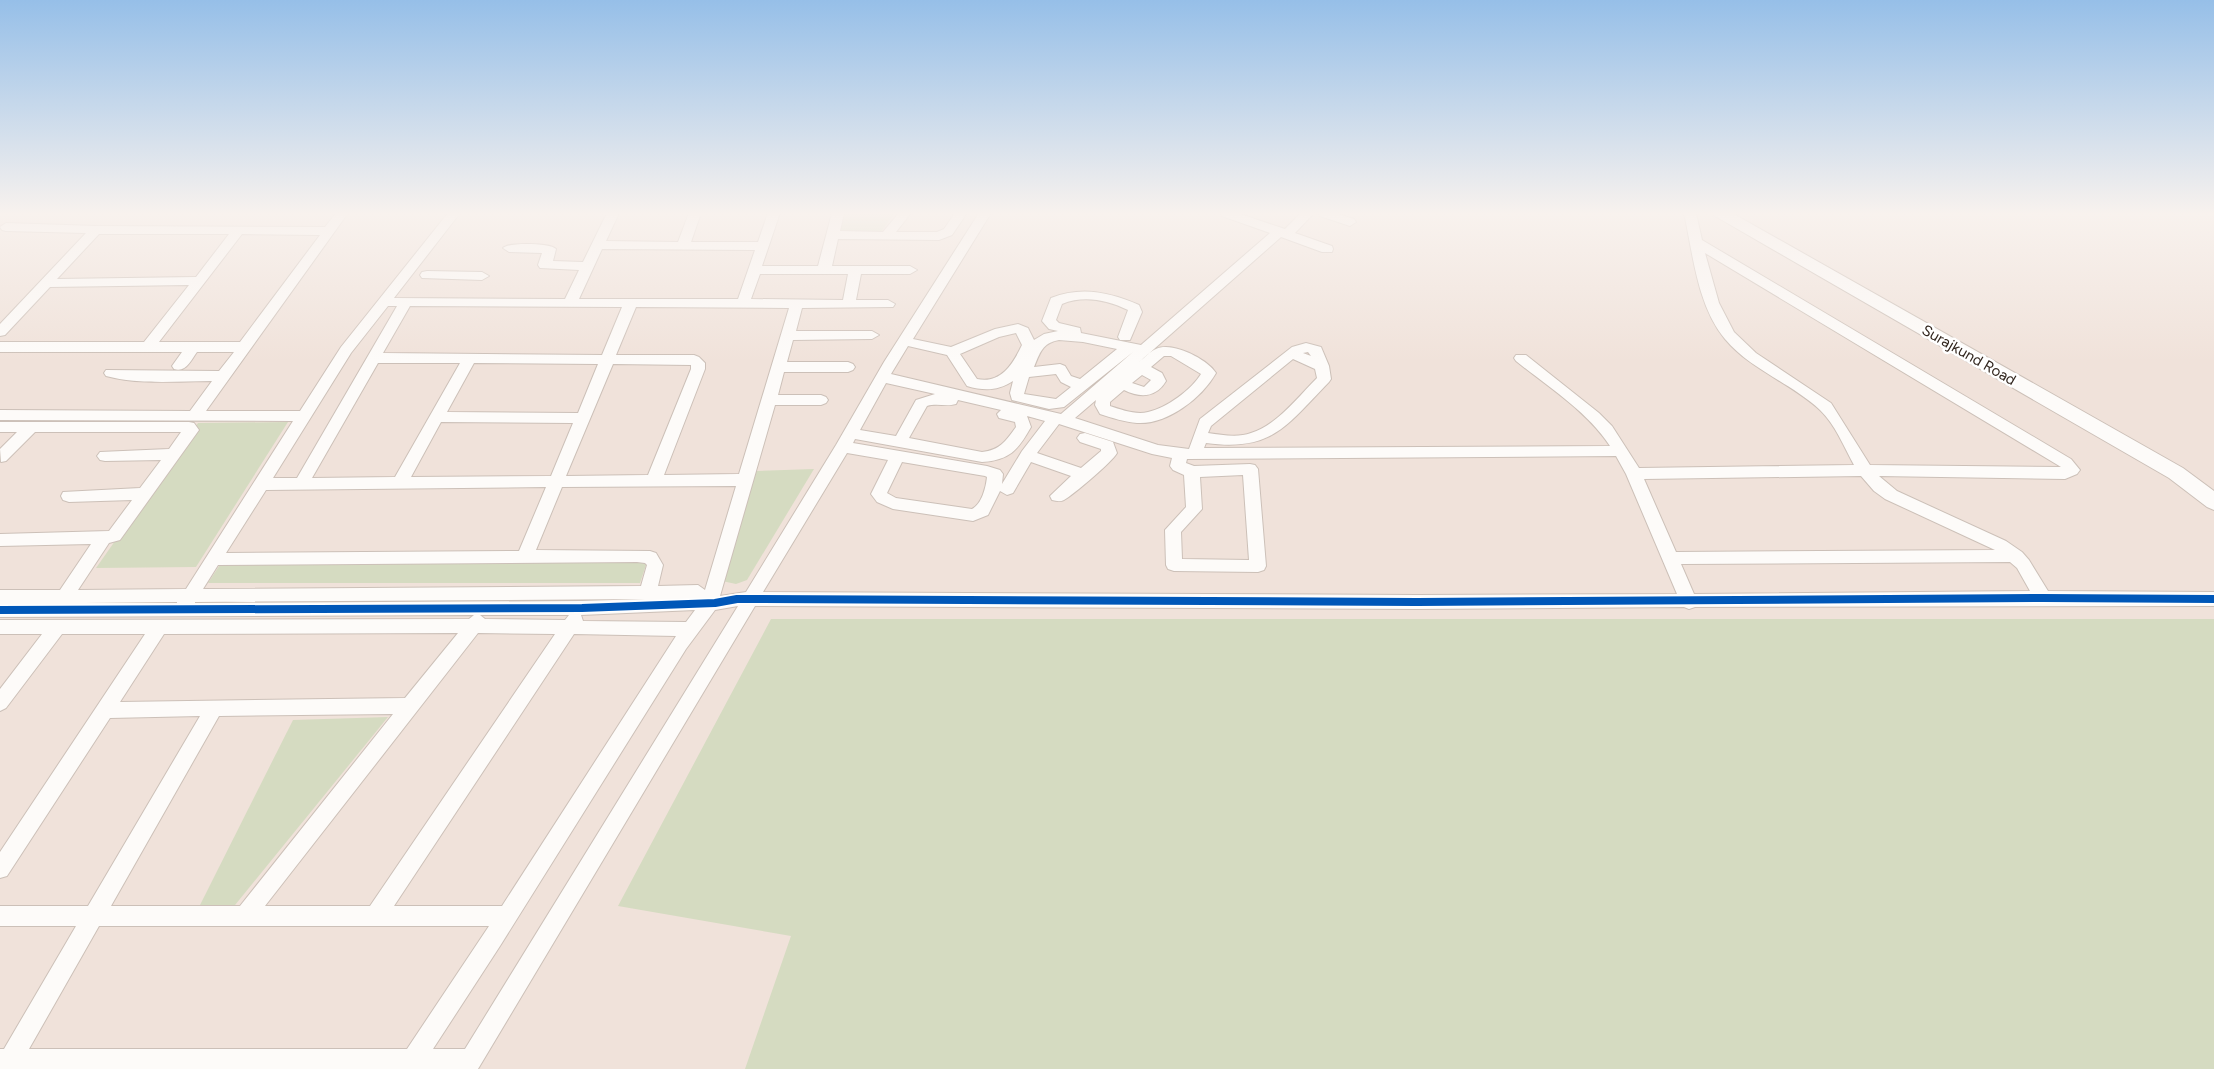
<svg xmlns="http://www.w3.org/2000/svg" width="2214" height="1069" font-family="Figtree,sans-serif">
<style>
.green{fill:#d5dbc1}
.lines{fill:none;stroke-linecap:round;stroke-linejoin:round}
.minor-casing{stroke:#ccc0b8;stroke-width:2}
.major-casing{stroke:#ccc0b8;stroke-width:2}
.minor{fill:#fdfbf9;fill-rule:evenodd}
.major{fill:#fdfbf9;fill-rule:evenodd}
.cycleway-casing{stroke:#fff;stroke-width:11}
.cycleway{stroke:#0057b8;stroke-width:8}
.labels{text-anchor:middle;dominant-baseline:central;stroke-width:5;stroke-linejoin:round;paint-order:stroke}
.street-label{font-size:15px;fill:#30241c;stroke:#fff}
</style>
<rect width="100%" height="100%" fill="#f0e2da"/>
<g class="green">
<polygon points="844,213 895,213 881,232 839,232"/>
<polygon points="288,422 196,567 96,568 198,423"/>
<polygon points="814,469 747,580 736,584 722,581 756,471"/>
<polygon points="648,559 640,583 208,583 223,560"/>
<polygon points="771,619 2214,619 2214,1069 745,1069 791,936 618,906"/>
<polygon points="388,717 231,910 197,911 293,720"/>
</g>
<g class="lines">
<defs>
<g id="minor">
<path d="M336,213H348L206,411H300L341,347L448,213H460L394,298L565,299L579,270L540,268L538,265L542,253L509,252L503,248C508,242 551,243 556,249L553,261L583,262L607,213H619L606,241L678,242L689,213H701L691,242H758L768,213H780L762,266H818L832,213H844L840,231L883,232L899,213H911L896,232H937L944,229L955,213H967L952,235L939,240L838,239L832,266H910L917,270L910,274H861L856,300H888L895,304L893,307L802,308L796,331H872L879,335L872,339L793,340L787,362H848L853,364L855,367L853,370L848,372H784L778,395H821L826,397L828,400L826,403L821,405H775L720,596L746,592L836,445L884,362L979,213H991L913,339L951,347L995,329L1018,324L1028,328L1034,340L1044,334L1058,331L1049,329L1042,321L1051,298C1081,286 1110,292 1139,305L1142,312L1130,340H1120L1118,337L1128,310C1107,300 1084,295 1062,304L1056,320L1059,323L1080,328L1081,333L1141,345L1270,233L1222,216L1220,213H1237L1285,229L1301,213H1314L1295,233L1332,246L1333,249L1332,252H1322L1281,237L1137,364C1143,359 1149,352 1156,349C1172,341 1207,359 1216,373C1202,398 1167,425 1137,423C1125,422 1112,418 1100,414L1095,405L1096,400L1075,418L1158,445L1189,449L1200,419L1292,347L1306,343L1321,347L1329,366L1331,379L1329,382C1286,426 1272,452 1206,443L1204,448L1610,446C1587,411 1548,387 1516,361L1514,358L1516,355H1526L1599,413L1612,426L1639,468L1854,465C1844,447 1835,424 1820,410C1791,383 1751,370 1725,339C1697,305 1693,254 1684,213H1696L1702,240L2071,459L2080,470L2077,474L2065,479L1879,476L1897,491L2006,541L2022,552L2029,560L2048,591L2214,592V606L1695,607L1689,609L1684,607L1417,609L755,606L478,1069H0V1049H4L76,926H0V906H88L200,716L110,718L7,876L0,878V852L145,634H62L6,708L0,711V689L42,634H0V620L469,619L474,615L0,617V590H60L91,544L0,546V534L109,531L132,500L69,502L63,500L61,496L63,492L140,488L161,460L105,461L100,460L97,456L100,452L169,449L181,432H35L6,461L1,462L0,449L17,432H0V422H189L194,423L199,430L120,540L109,543L78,590L186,589L293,421L0,420V410L190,411L212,381C178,381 139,385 106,376L104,373L106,370L219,371L234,352H197C191,360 186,373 174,369L172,366L182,352H0V342H144L189,285L50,287L5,335L0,336V324L86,233L6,231L2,230L0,227L6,223L96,226L325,227ZM99,234H229L196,277L57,279ZM242,234L320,235L240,342H159ZM602,249L755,250L738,299H579ZM1705,253L2061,467L1870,465L1831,403L1756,353L1734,332L1719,303ZM760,274H848L843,300L751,299ZM388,306H397L297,478H273L351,353ZM410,306L622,307L602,355L383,353ZM636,307L789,308L739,474L664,475L705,369V363L699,357L694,355H616ZM1016,333L1022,345C1013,364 1001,384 977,379L960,354L999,337ZM1059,340L1083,342L1117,349L1080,379L1071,376L1065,366L1060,364L1034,367C1040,353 1042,343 1059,340ZM908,346L947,355L967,386C984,391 998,391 1013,381L1010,393L1012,400L1049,409L1064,407L1133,352L1061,414L891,374ZM1308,352L1311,356L1303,353ZM1164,356H1171L1201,374C1192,389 1167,408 1148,412C1136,415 1122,410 1110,406V402L1124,390C1140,398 1156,398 1166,381L1162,373L1151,367ZM1293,359L1315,369L1317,378C1298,397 1277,425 1251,433C1238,438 1222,435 1208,433L1211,426ZM378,363H460L395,477L312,478ZM474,363L598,364L578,413L447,412ZM613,364L691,365V369L648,475L566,476ZM1056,374L1061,382L1071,387L1056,399L1024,394L1029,377ZM1142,375L1151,380L1144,387L1132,383ZM886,383L935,394L916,400L896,436L860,430ZM958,400L1001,410L997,414L999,418L1015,422L1016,427C1006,441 1000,450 982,452L909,438L927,406C937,403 946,407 956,404ZM1027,416L1045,421L1022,451L1002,484L1003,474L1000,470L987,466L853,443L855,439L982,462C1010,460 1018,450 1031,427ZM441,422L573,423L551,476L411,477ZM1059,424L1152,454L1172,458L1170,466L1173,470L1184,475L1186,507L1165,530L1166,565L1168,569L1174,571L1258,572L1264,570L1266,566L1258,469L1255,465L1250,464L1194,466L1186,463L1187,459L1616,456L1626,474L1677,594L1417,595L763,592L847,453L888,460L871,494L877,502L893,509L973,521L988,515L1000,491L1007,495L1013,493L1031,462L1071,476L1050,496L1052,500C1056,501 1060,502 1064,500C1073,495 1112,462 1117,453L1113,442L1085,433L1080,434L1077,438L1080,442L1101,449V451L1081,468L1037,453ZM902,462L985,476L987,477C986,487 982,504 972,509L896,498L887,493ZM1243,475L1249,560L1182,559L1181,532L1202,509L1200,477ZM1861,476L1874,491L1885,499L1995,550L1676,552L1644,479ZM736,486L705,590L698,585L658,586L663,565L656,553L650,551L536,550L562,487ZM546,487L519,551L226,553L266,490ZM637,562L645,563L647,565L641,586L203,589L218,565ZM2010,562L2017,568L2030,591L1694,594L1681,564ZM645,599L582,601L195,603V602ZM177,602V603H84ZM738,606L465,1049H433L500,946L686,649L715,610ZM695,610L686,622L583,621L581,615ZM480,615H569L565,620L485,619ZM458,633L405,698L120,702L164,634ZM478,633L555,634L370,906H265ZM574,634L676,636L502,906H394ZM393,714L240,906H111L219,716ZM99,926H489L407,1049H29Z"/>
<polygon points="1318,213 1335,213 1354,219 1356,222 1350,226 1320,216"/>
<polygon points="427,271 482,272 489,276 482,280 422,278 420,275 422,272"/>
</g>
<polygon id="major" points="1713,213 1732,213 2183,468 2214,491 2214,510 2207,507 2169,478 1715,216"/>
</defs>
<use href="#minor" class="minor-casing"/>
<use href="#major" class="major-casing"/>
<use href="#minor" class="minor"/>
<use href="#major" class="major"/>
<defs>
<polyline id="cycleway" points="0,610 582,608 715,603 737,599 1417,602 2043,598 2214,599"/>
</defs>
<use href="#cycleway" class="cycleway-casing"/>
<use href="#cycleway" class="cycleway"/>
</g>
<linearGradient id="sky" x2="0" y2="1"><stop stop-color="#96bfe8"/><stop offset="0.59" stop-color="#f8f2ee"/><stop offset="1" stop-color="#f8f2ee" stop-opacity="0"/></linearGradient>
<rect width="2214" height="362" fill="url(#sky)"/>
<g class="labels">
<g class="street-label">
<text transform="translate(1969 355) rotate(30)">Surajkund Road</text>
</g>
</g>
</svg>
